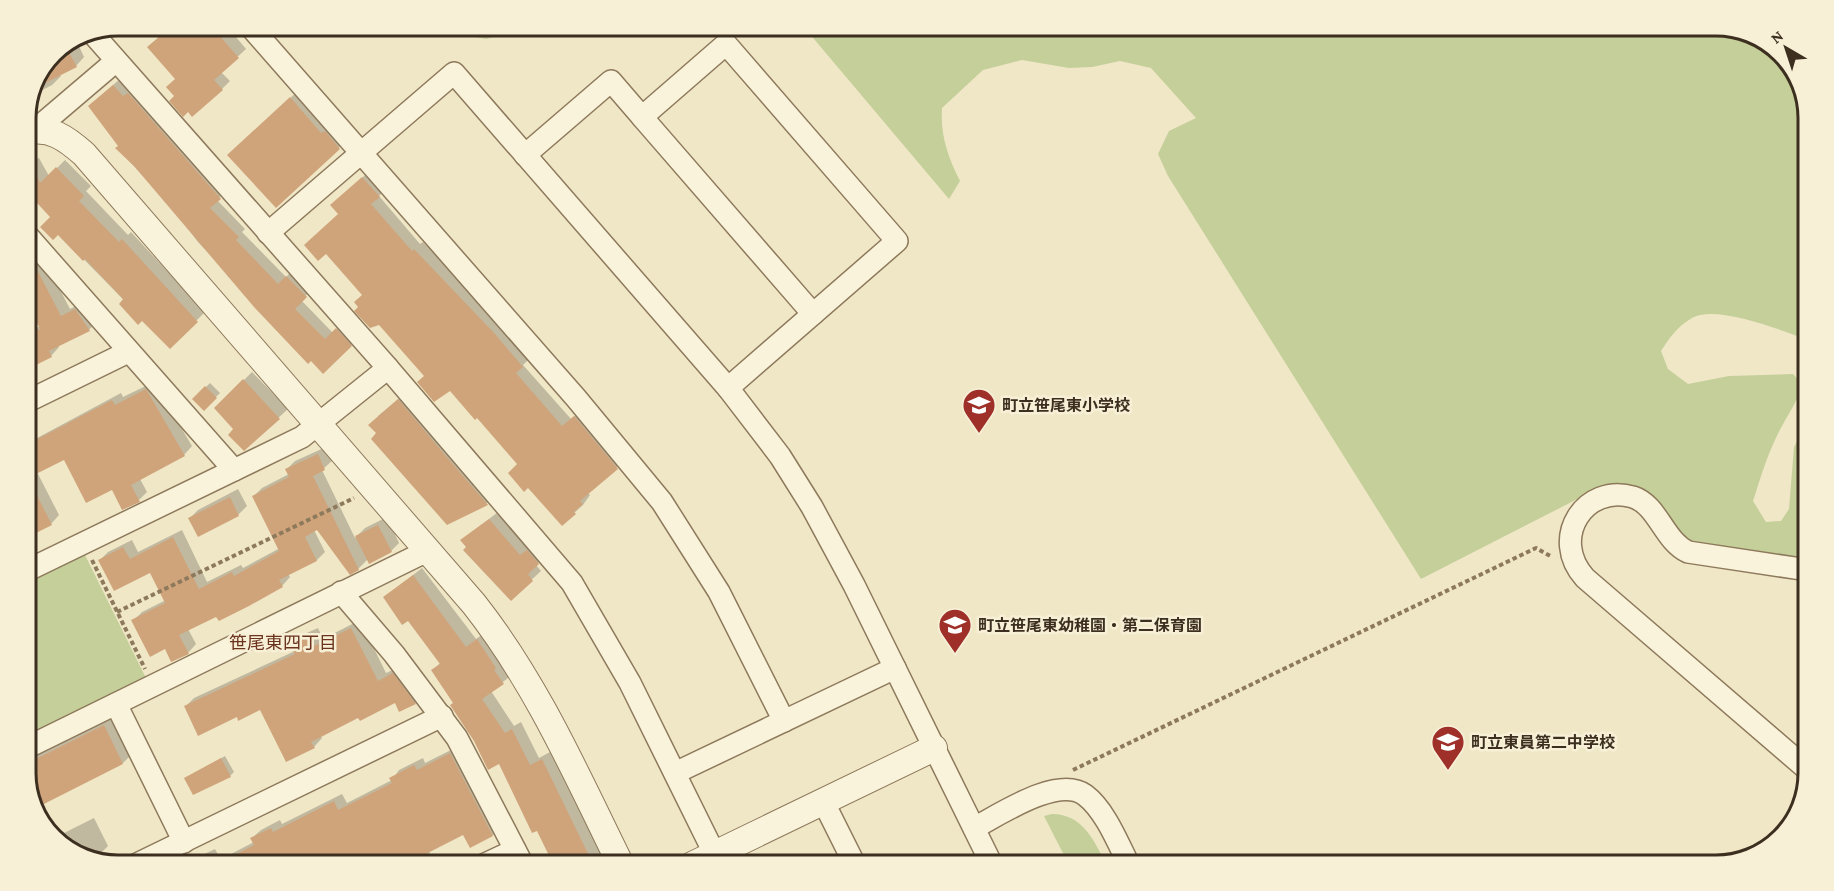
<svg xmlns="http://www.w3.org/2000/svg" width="1834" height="891" font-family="'Crimson Pro','Noto Sans JP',serif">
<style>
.green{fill:#c5cf9a}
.shadow{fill:#0003}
.building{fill:#d0a47b}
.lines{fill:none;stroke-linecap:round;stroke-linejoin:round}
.minor-casing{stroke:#8d795b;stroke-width:24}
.tertiary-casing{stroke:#8d795b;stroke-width:28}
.path{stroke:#8d795b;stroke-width:4;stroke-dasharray:4.5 3;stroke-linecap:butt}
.minor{stroke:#faf3db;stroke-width:21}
.tertiary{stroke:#faf3db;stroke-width:26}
.labels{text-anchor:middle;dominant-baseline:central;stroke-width:5;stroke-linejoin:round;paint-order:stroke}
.poi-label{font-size:16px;font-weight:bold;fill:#3c2f1f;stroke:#f7f0d7;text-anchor:start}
.neighbourhood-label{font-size:18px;fill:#6b331d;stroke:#f7f0d7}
.rim{fill:none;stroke:#3c2f1f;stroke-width:3}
</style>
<rect width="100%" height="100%" fill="#f0e7c7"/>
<g class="green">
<path d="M1716,25L1757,35L1793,67L1808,112V340C1783,331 1716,304 1692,318C1678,326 1670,337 1661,351L1668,369L1688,384L1729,376L1793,374L1802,384C1798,401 1790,411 1782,426C1769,449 1761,476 1753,501L1766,522L1781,521L1789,509L1794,447L1808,422V543L1804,557L1766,556L1691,547L1644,492L1625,485L1599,488L1421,579L1168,176L1158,154L1169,131L1196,118L1151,68L1120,61L1092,67L1069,68L1022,60L983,70L942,108C940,135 948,157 960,181L949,199L803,26Z"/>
<polygon points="336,26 540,26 486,39 454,33 338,29"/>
<polygon points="84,553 146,678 26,736 26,582"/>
<path d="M1052,814C1083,814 1094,841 1107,865H1069L1044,816Z"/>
</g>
<g class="shadow">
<polygon points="174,25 226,25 246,49 221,72 230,81 222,89 176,96 177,79 157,39"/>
<polygon points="77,42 84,57 76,66 59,74 61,76 52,85 33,95 53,52"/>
<polygon points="121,78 227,190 217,200 245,229 242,232 286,277 294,269 313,289 301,300 333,333 344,322 358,338 323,372 311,359 308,362 227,275 228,274 198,242 171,206 117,148 120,146 97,99"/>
<polygon points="299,90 348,139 276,206 237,147"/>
<polygon points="39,158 49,176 65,160 91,186 86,191 128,235 131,232 205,312 170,347 58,233 52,217 28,191 26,192 26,164"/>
<polygon points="371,170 387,188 379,196 420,244 423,242 503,326 530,358 523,365 571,419 583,409 625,460 588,493 590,495 583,505 562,524 519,464 478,416 360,307 364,294 340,214 340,197"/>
<polygon points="34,246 41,253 70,309 84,302 97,321 89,330 58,345 59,347 51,356 26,368 26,334 40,326 26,298 26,250"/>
<polygon points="252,372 288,409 244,449 235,429 216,408"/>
<polygon points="154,382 192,446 184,455 140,479 147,492 139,500 113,488 65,458 37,472 59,515 51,524 26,536 26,444 121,393 123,397"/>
<polygon points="210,383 220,393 204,409 194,399"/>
<polygon points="407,392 495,495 487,503 448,523 378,433 378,416"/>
<polygon points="326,447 333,460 322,470 355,538 365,528 387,517 399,543 391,551 368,559 358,569 317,528 314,530 325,552 317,560 288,574 290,577 282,586 188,629 196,644 188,653 166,647 133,621 142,612 166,600 151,571 100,560 108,552 132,540 138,552 182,530 207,582 241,565 243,568 280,548 254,496 262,488 289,474 287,469 295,461"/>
<polygon points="238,489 247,506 238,515 190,518 198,510"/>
<polygon points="498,512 546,555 536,565 541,571 511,599 462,540"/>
<polygon points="422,568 476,639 486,632 512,675 491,691 514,726 521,722 539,758 550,752 608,865 557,865 500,762 433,670 440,663 408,619 385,597"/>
<polygon points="360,620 386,673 402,666 423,695 415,703 395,701 359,716 320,735 322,738 314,747 260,708 237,715 186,706 194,698 295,651 292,645 300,636 318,628 323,639"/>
<polygon points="121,709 140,746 123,763 35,807 26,779 26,757"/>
<polygon points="459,746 501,826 493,835 470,846 464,833 429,851 430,853 422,862 181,865 215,849 222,862 229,855 254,842 252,838 261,830 280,820 282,824 342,794 347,803 392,780 399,770 423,758 425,763"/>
<polygon points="225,756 234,772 230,776 186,778"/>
<polygon points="94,818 108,846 94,860 77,856 56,837"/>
<polygon points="1072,861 1075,865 1062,865"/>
</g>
<g class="building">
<polygon points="172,26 211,26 239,58 214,80 223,90 192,117 188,112 183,117 169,101 174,96 166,87 175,79 147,47"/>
<polygon points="66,47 77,67 37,87 53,52"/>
<polygon points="113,85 123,96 128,93 221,199 210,208 239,237 236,240 278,284 286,276 307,297 295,309 325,339 336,328 352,346 323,374 311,361 308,364 254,307 134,166 115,148 118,146 88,106"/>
<polygon points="290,97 321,133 325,131 340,149 276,208 227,155"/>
<polygon points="26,155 40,183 56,167 84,196 79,201 119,242 122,239 198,322 170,349 142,321 138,325 119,304 123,299 85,259 83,261 58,235 53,240 40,227 50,217 26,191"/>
<polygon points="362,177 380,197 371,204 412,251 414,249 495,334 523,367 516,373 562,426 574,416 618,469 580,501 583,504 574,512 576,514 562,526 528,488 524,492 508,473 517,464 477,418 475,420 450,391 434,402 417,382 424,376 379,325 370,328 354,311 358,307 354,302 362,295 326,254 318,261 304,245 338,214 330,205"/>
<polygon points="26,253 33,262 61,316 75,309 90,331 49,351 52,357 26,370 26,336 40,329 26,301"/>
<polygon points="243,379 280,419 244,451 228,435 233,429 214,408"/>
<polygon points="205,386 217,398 204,411 192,399"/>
<polygon points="146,389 185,456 131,485 140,502 122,510 112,490 86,503 64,460 28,478 52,525 26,538 26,445 112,400 115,405"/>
<polygon points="398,399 444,454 488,505 447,525 371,439 376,433 368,425"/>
<polygon points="318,454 325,470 313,476 359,570 350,575 317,530 305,537 317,561 279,580 283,587 249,606 219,621 216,617 179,635 189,654 171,662 165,649 150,657 131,620 165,603 150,573 114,591 98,560 123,547 130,559 173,537 199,589 232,572 234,576 279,551 252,496 289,477 285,469"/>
<polygon points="230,497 239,516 198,537 188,518"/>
<polygon points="489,519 520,555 527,550 539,564 528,574 533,581 511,601 463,550 466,547 460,540"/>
<polygon points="378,525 392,552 369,564 355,536"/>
<polygon points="413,575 466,647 477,639 496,668 494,670 504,684 482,699 505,733 512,729 530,765 542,759 594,866 554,866 537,831 532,833 499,764 488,770 474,741 450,705 453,703 431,670 440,664 408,621 402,625 383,597"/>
<polygon points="351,628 378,681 393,673 416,704 399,712 395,703 360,721 358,718 319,738 311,742 315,748 286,762 260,710 238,721 237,717 198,736 184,706 295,654 290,644 309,635 314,646"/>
<polygon points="104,725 123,764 36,808 26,779 26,764"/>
<polygon points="450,753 493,836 470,848 463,835 420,857 424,866 213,866 254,845 250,838 271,828 273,832 334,801 338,810 392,783 389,778 414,765 417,770"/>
<polygon points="221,758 231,777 193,795 184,778"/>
</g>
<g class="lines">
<defs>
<g id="minor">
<polyline points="249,25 576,398 662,502 719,592 784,721"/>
<polyline points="94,35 388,368"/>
<polyline points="642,117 813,314"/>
<polyline points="35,130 116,61"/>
<polyline points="525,155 611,81 642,117 726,44 897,241 728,388"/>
<polyline points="268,233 454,73 728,388 780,456 812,507 854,585 992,865"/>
<polyline points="26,234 234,470"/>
<polyline points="26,402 128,352"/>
<path d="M1808,570L1688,552C1664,541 1658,505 1633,497C1585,483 1549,538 1585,578L1808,770"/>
<polyline points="26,571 302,437 388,368 572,583 630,683 720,865"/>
<polyline points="341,592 394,654 457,738 523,865"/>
<polyline points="116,704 184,842"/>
<polyline points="26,748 429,550"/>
<polyline points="675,773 895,668"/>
<polyline points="823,801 855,865"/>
<path d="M974,828C999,815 1058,775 1085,795C1105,810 1118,843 1129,865"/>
<polyline points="135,865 442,716"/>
<polyline points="483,865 515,850"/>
</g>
<g id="tertiary">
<path d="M26,132C50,126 67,139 84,154L474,604C537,684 577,776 621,865"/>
<polyline points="692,865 934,748"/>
</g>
</defs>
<use href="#minor" class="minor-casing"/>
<use href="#tertiary" class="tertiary-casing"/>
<g class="path">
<polyline points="92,560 145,669"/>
<polyline points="117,612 354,498"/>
<polyline points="1073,770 1536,548 1552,557"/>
</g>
<use href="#minor" class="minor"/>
<use href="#tertiary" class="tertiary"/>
</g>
<defs>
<symbol id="school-pin" viewBox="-11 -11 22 30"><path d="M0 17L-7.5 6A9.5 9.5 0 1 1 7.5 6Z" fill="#9e3029" stroke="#f7f0d7"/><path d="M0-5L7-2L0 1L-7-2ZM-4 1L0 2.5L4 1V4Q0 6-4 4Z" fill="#fff"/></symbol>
</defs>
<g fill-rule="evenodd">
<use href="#school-pin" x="960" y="386" width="38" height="52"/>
<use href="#school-pin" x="936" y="606" width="38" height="52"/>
<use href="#school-pin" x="1429" y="723" width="38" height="52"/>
</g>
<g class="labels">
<g class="poi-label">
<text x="1002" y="405">町立笹尾東小学校</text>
<text x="978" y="625">町立笹尾東幼稚園・第二保育園</text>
<text x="1471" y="742">町立東員第二中学校</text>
</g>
<g class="neighbourhood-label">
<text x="283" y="643">笹尾東四丁目</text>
</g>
</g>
<path d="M0 0H1834V891H0ZM118 36H1716A82 82 0 0 1 1798 118V773A82 82 0 0 1 1716 855H118A82 82 0 0 1 36 773V118A82 82 0 0 1 118 36Z" fill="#f7f0d7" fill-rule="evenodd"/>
<path class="rim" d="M118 36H1716A82 82 0 0 1 1798 118V773A82 82 0 0 1 1716 855H118A82 82 0 0 1 36 773V118A82 82 0 0 1 118 36Z"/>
<g transform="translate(1786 48) rotate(321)" stroke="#f7f0d7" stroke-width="4.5" paint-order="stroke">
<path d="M0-4.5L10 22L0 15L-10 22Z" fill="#3c2f1f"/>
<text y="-9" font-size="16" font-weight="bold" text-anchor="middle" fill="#3c2f1f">N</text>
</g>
</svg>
